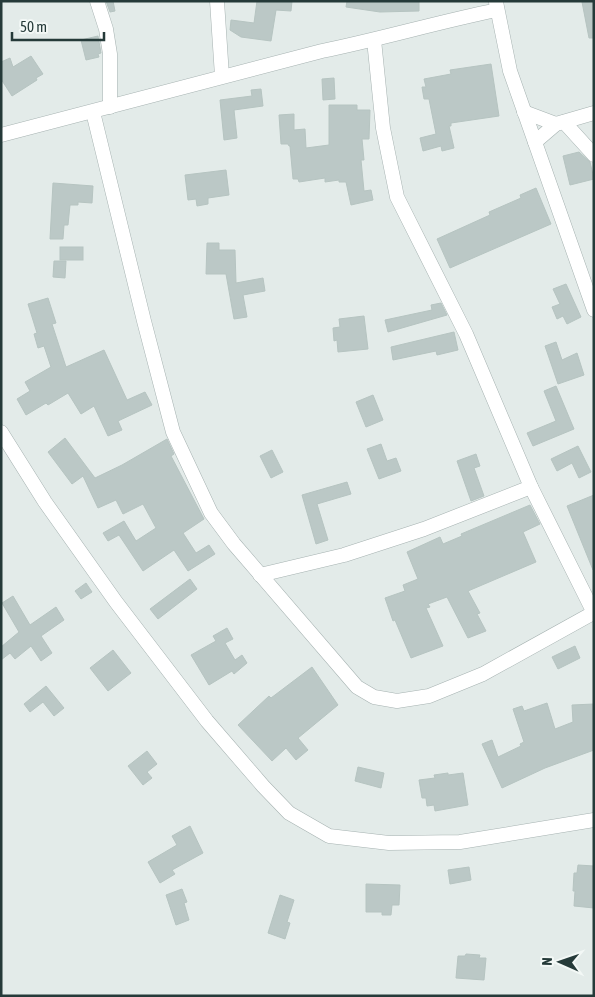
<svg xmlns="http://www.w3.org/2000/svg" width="595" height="997" font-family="'Asap Condensed',sans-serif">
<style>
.building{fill:#bbc8c6;stroke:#b6c4c1}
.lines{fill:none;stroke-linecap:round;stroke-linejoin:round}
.street-casing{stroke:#a6b2b1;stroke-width:15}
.street{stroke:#fff;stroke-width:14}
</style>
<rect width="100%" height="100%" fill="#e3ebe9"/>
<g class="building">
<polygon points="106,1 113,1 115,11 110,12"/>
<polygon points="257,1 292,1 291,11 276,10 271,41 241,37 230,30 231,20 254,23"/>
<polygon points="347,1 419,1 419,11 380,12 346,7"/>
<polygon points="594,1 594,38 589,38 582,2"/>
<polygon points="98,36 101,53 98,54 99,57 86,60 81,40"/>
<polygon points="31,56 43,74 36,78 37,80 12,96 1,79 1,62 10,58 13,67"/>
<polygon points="491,64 499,116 451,123 451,126 449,126 454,148 442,151 441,146 423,151 420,138 436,134 429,99 424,99 422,87 426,87 424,79 451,74 450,70"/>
<polygon points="334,78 335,99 323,100 322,79"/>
<polygon points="261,89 263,106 234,110 237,138 224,140 220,100 252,96 251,90"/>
<polygon points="329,105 357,105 357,110 370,110 369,139 362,139 364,160 361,160 364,191 371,190 373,200 351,205 346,182 339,182 339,180 325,182 325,178 299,182 298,179 293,179 290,146 289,146 288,144 281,144 279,115 294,114 294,130 305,129 306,148 329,145"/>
<polygon points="579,152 590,162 594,179 570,185 563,156"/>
<polygon points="226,170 229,195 208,198 208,204 197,206 196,199 188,200 185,175"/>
<polygon points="53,183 93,186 92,203 78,202 78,205 70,205 68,225 64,225 63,239 50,239"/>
<polygon points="536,188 551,224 450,268 437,239 490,215 489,212 521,198 520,195"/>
<polygon points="207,243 219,243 219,250 235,250 236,283 263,278 265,291 243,295 247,317 234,319 226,274 206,274"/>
<rect x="60" y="247" width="23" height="13"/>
<polygon points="54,261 66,261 65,278 53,277"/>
<polygon points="566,284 581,317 567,324 563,316 557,319 552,307 560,304 553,289"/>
<polygon points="48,298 56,323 52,324 66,367 104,350 127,400 145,392 152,405 118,421 122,430 108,436 94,406 81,414 68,393 48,405 46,403 26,415 17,399 30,391 25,382 51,367 44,346 38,348 34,334 37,333 28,304"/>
<polygon points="441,303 447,315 388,332 385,320 432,310 431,305"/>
<polygon points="364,316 368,349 338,352 337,340 334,341 333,328 340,327 339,319"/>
<polygon points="454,332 458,350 437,355 436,351 393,360 391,347"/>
<polygon points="556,342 562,360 577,353 584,375 558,384 545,346"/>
<polygon points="556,386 574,429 533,446 527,433 556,421 544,391"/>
<polygon points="373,395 383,420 366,427 356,402"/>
<polygon points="65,438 95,478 122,465 167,439 174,454 171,456 204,519 183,533 196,553 209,545 215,554 188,571 174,550 143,571 119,535 108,541 103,533 124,521 136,541 156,528 143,504 123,514 116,500 98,508 83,476 72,484 48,452"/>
<polygon points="381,444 387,461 396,458 401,471 379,479 367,449"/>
<polygon points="578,446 591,472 579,478 572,463 557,471 551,459"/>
<polygon points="272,450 283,472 271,478 260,456"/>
<polygon points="476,454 480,466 474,468 484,496 471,501 457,461"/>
<polygon points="347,482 351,494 317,504 328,540 316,544 302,495"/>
<polygon points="594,495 594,570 593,570 567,506"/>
<polygon points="530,505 540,524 523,532 536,562 468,591 480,613 477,614 486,631 468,638 447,597 428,604 430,607 426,608 443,646 411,658 395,620 393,621 385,598 405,591 403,585 418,579 407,552 440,537 443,544 462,536 461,534"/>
<polygon points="190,579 197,589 158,619 150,609"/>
<polygon points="86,583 92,592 81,599 75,591"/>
<polygon points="13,596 30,625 56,607 64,620 41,636 52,653 41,661 31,646 15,659 10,653 1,660 1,647 19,632 2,603"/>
<polygon points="227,628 233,639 225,643 235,660 242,655 247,663 234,674 232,671 209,685 191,655 216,641 213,636"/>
<polygon points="575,646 580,658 558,669 552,657"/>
<polygon points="113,650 131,673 108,691 90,668"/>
<polygon points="312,667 338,705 298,738 308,750 296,760 286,748 272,761 238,725 269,696 271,698"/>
<polygon points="46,686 64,708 54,716 43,702 30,712 24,704"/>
<polygon points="547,703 555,729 573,722 572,705 594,704 594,750 545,768 502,788 482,744 492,740 498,757 521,746 520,744 524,742 513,709 522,706 524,711"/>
<polygon points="147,751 157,764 147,772 152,778 143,785 128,766"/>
<polygon points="358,767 384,773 381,788 355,781"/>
<polygon points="448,773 448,775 463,773 468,805 435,811 434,805 427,806 426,798 422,798 419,780 435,778 434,775"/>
<polygon points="190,826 203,853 172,870 175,874 160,883 148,862 177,845 172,836"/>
<polygon points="578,865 594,866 594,908 574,906 575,891 573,891 574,873 577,873"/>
<polygon points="469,867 471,880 450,884 448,870"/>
<polygon points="366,884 400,885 399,905 392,905 391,915 382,915 382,912 366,912"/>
<polygon points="182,889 187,902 184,903 189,920 176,925 166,895"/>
<polygon points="280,895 294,900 287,922 290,923 285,939 268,933"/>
<polygon points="466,954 480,955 479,958 486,958 484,980 456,978 458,956 465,956"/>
</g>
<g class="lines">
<defs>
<g id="street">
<polyline points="97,1 106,29 110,54 110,107"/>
<polyline points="217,1 222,76"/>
<polyline points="496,2 510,71 594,310"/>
<polyline points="374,40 383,128 397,197 466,334 531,487 594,613"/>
<polyline points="93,112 144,321 173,432 211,513 234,544 357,687 374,697 397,701 429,696 483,674 593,613"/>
<polyline points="524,112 556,124"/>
<polyline points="564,122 594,155"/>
<path d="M1,135L322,51C381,39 438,22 497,10"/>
<polyline points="535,142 556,124 594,113"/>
<polyline points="1,432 45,502 116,602 207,721 263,786 289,813 329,836 389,843 460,842 594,820"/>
<polyline points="260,575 344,555 424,529 531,487"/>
</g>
</defs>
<use href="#street" class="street-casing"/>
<use href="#street" class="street"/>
</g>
<rect width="595" height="997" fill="none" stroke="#253a39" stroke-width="5"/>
<g transform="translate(560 962) rotate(272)" stroke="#f3f8f6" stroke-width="4" paint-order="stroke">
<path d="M0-4L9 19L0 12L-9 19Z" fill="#253a39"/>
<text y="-8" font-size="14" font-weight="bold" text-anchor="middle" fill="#253a39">N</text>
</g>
<path d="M12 32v8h92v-8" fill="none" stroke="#253a39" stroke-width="2.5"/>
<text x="20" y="32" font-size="15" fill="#253a39" stroke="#f3f8f6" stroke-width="4" paint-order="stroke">50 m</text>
</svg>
